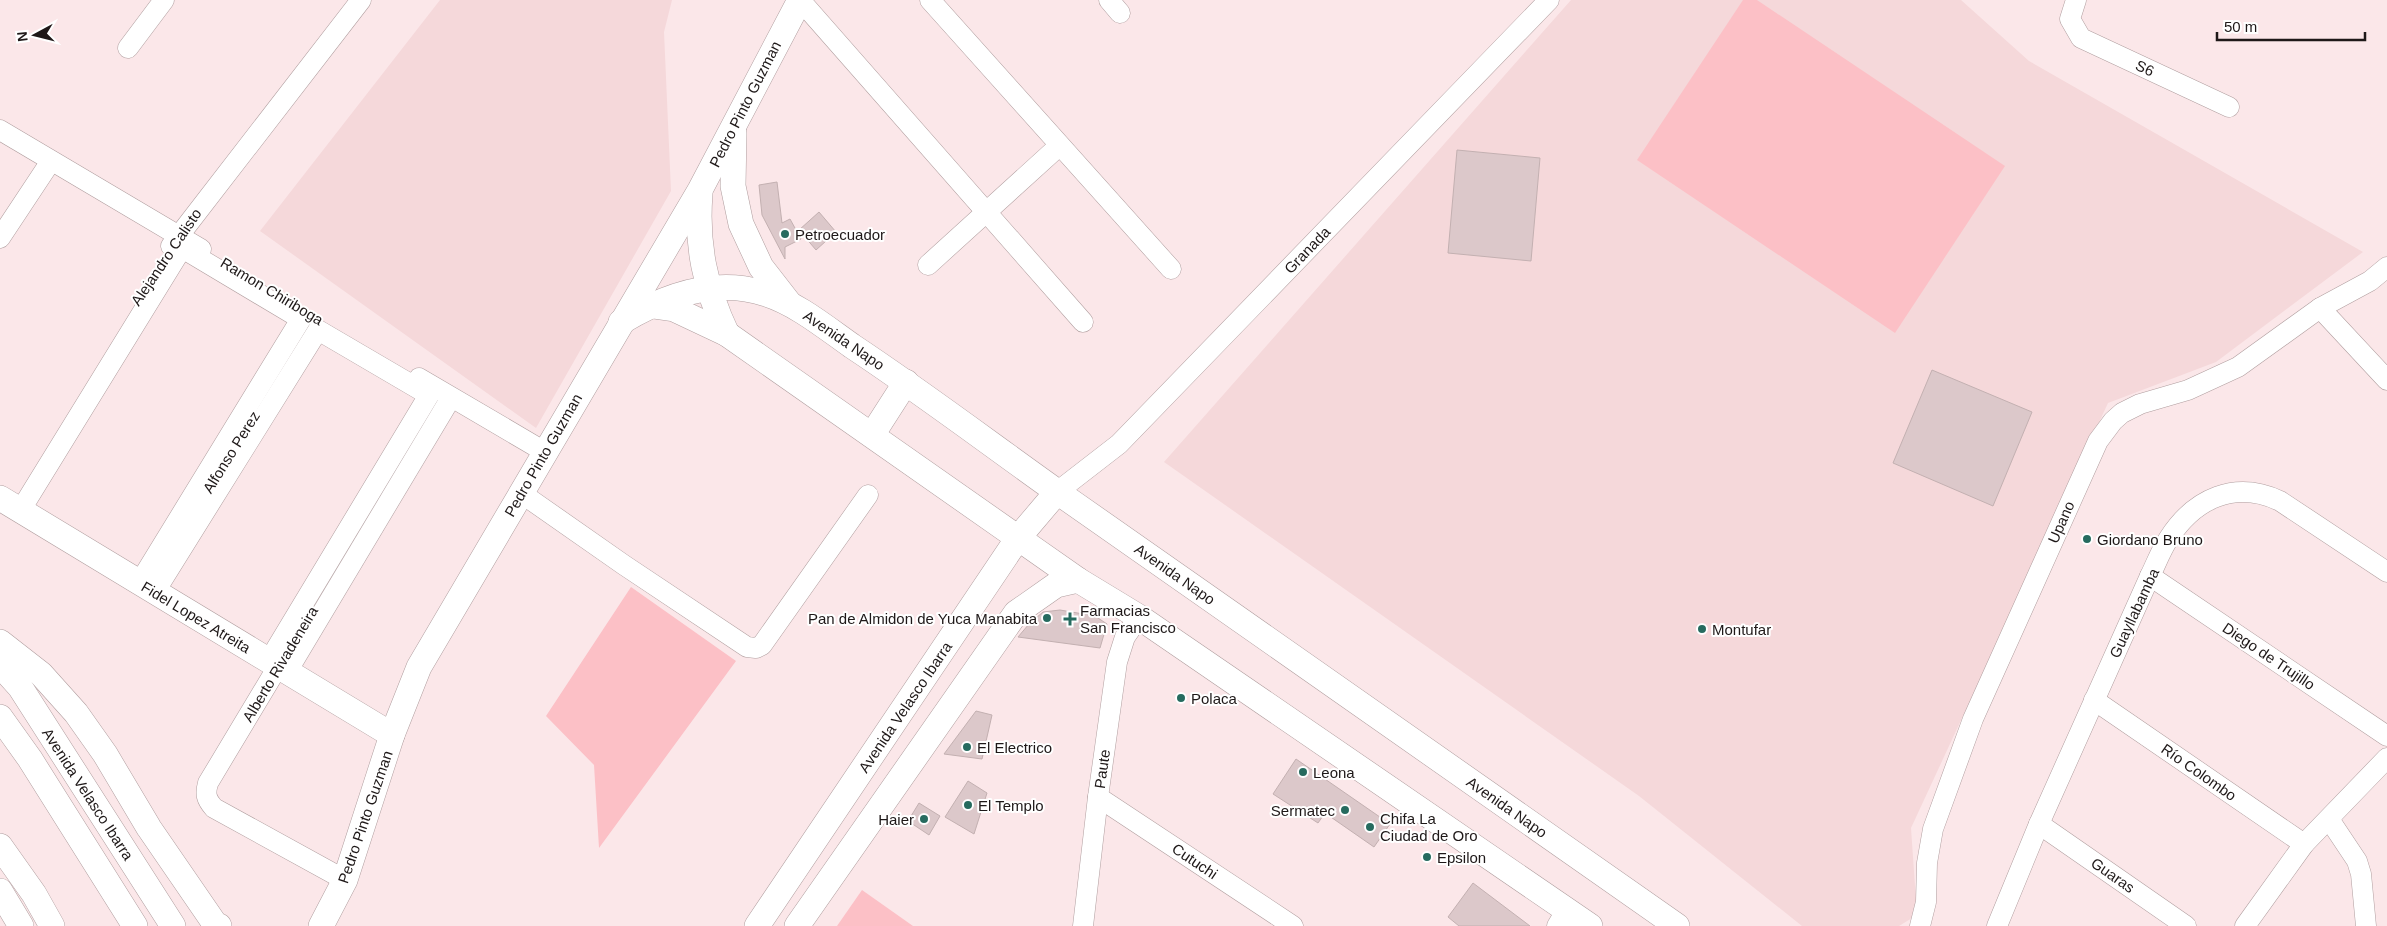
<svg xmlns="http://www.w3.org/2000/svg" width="2387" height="926" font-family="Arial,sans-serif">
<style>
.built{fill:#f5d8da}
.green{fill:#fcc0c6}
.building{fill:#dcc8ca;stroke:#c3b0b1}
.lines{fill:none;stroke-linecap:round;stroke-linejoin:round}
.minor-casing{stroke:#b09e9f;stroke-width:21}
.major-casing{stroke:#b09e9f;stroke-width:26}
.minor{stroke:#fff;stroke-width:20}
.major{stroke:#fff;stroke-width:25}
.poi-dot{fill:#266b5f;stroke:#fff;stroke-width:2}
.labels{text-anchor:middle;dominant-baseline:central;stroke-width:4;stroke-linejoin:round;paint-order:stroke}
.street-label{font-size:15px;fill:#1e1818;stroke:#fff}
.poi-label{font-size:15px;fill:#1e1818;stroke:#fff;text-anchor:start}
</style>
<rect width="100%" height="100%" fill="#fbe7e9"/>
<g class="built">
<polygon points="440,0 672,0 664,32 671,191 536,428 260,231"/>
<polygon points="1571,0 1961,0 2029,61 2363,252 2216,362 2108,403 1911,828 1917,915 1899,926 1802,926 1639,796 1164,462"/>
</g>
<g class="green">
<polygon points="1743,0 1757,0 2005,166 1895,333 1637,160"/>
<polygon points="631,587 736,661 599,848 594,765 546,716"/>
<polygon points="862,890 913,926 837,926"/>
</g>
<g class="building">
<polygon points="1457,150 1540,158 1531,261 1448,253"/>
<polygon points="777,182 782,223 790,219 801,239 785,247 785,259 762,215 759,185"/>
<polygon points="819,212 836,232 816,250 799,230"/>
<polygon points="1932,370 2032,412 1993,506 1893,463"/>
<polygon points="1060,610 1095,616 1107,624 1100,648 1018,637 1029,624 1043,612"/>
<polygon points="976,711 992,715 982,759 944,754"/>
<polygon points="1296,759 1390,824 1374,847 1325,813 1318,823 1273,794"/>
<polygon points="968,781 987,793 974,834 945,817"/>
<polygon points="919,803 940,816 929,835 908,821"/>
<polygon points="1473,883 1530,926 1459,926 1448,917"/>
</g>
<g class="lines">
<defs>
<g id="minor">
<polyline points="800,0 1083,322"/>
<polyline points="930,0 1171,269"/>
<polyline points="1109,0 1120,13"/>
<polyline points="2076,0 2070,19 2081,38 2229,107"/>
<polyline points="128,48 164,0"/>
<polyline points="0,130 201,249"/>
<polyline points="0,238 51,161"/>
<polyline points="171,246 361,0"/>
<polyline points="928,265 1059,146"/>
<polyline points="2320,308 2387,380"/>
<polyline points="419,378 545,452"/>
<polyline points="1057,492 1119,444 1549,0"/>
<polyline points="521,493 624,565 747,647 756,648 762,645 868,495"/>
<polyline points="25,503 182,248 301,319 146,572"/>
<polyline points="2150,576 2387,736"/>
<polyline points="161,582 318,330 429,395 276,649"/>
<path d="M286,653L208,783C205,794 206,799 214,808L345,880"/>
<polyline points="294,660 446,406"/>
<polyline points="2094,700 2304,844"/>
<polyline points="1098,797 1293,926"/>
<polyline points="2329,819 2357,861 2361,874 2366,926"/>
<polyline points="2039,824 2186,926"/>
<polyline points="1083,926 1098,797 1117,662 1125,637 1139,617"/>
<polyline points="1557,926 1567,909"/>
<polyline points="1920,926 1926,902 1927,863 1933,829 1973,719 2098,441 2113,421 2122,413 2140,404 2188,390 2238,367 2320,308 2370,281 2387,267"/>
<path d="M1997,926L2039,824L2150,576C2156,564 2161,550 2169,538C2195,498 2235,480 2280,501L2387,572"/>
<polyline points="2245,926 2304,844 2387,758"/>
</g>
<g id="major">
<polyline points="734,133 733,186 741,224 761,267 789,303"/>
<path d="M700,194C696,244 705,288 727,334"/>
<polyline points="653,306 674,309 727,334 1078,580 1139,617 1590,926"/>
<path d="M621,322C664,296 716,277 766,294C797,304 825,327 852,346C923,393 990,444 1059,493C1264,639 1471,782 1677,926"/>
<polyline points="872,435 906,382"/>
<polyline points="0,498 392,735"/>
<polyline points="0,642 41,674 76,713 105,754 149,828 215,924 219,926"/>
<polyline points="0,665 20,687 173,926"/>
<polyline points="0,717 30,759 135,926"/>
<polyline points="0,846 34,894 52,926"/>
<polyline points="0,891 21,926"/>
<polyline points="321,926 345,880 392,735 419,667 700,190 800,0"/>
<polyline points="757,926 1018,538 1057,492"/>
<polyline points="797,926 1016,613 1056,585 1078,580"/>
</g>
</defs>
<use href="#minor" class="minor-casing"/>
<use href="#major" class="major-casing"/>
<use href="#minor" class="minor"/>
<use href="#major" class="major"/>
</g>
<g class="poi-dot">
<circle cx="785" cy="234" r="5"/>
<circle cx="2087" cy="539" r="5"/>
<circle cx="1047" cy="618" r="5"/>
<path d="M1067.5 611.5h5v5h5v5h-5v5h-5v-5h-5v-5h5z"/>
<circle cx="1702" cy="629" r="5"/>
<circle cx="1181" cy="698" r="5"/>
<circle cx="967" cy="747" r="5"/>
<circle cx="1303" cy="772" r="5"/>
<circle cx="968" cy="805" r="5"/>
<circle cx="1345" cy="810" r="5"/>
<circle cx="924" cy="819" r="5"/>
<circle cx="1370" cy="827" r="5"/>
<circle cx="1427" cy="857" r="5"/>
</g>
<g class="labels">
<g class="street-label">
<text transform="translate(2145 68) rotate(25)">S6</text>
<text transform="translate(745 104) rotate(-63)">Pedro Pinto Guzman</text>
<text transform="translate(1307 250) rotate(-46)">Granada</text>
<text transform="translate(166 257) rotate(-56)">Alejandro Calisto</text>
<text transform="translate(272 291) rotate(31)">Ramon Chiriboga</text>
<text transform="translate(844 340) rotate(34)">Avenida Napo</text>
<text transform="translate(231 452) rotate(-58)">Alfonso Perez</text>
<text transform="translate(543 455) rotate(-60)">Pedro Pinto Guzman</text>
<text transform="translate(2061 522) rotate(-66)">Upano</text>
<text transform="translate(1175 574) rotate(35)">Avenida Napo</text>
<text transform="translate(2134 613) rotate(-65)">Guayllabamba</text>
<text transform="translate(196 617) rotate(31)">Fidel Lopez Atreita</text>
<text transform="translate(2269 656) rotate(34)">Diego de Trujillo</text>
<text transform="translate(280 664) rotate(-59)">Alberto Rivadeneira</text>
<text transform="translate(905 707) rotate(-56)">Avenida Velasco Ibarra</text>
<text transform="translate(1102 769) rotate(-82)">Paute</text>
<text transform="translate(2199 772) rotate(35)">Río Colombo</text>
<text transform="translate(88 794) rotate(57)">Avenida Velasco Ibarra</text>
<text transform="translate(1507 807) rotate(35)">Avenida Napo</text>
<text transform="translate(365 817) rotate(-71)">Pedro Pinto Guzman</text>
<text transform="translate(1195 861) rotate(34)">Cutuchi</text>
<text transform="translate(2113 875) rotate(35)">Guaras</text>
</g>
<g class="poi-label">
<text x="795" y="234">Petroecuador</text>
<text x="2097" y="539">Giordano Bruno</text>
<text x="1080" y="610">Farmacias<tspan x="1080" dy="17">San Francisco</tspan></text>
<text x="1037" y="618" text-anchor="end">Pan de Almidon de Yuca Manabita</text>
<text x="1712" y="629">Montufar</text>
<text x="1191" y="698">Polaca</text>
<text x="977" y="747">El Electrico</text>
<text x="1313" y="772">Leona</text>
<text x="978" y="805">El Templo</text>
<text x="1335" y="810" text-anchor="end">Sermatec</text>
<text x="1380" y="818">Chifa La<tspan x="1380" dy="17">Ciudad de Oro</tspan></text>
<text x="914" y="819" text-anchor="end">Haier</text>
<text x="1437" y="857">Epsilon</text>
</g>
</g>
<g transform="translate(35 35) rotate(263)" stroke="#ffffff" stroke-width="4" paint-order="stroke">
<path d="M0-4L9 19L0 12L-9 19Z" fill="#1e1818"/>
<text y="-8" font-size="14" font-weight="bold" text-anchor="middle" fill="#1e1818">N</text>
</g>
<path d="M2217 32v8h148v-8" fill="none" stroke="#1e1818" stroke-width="2.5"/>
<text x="2224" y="32" font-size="15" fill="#1e1818" stroke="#ffffff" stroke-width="4" paint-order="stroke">50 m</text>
</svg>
